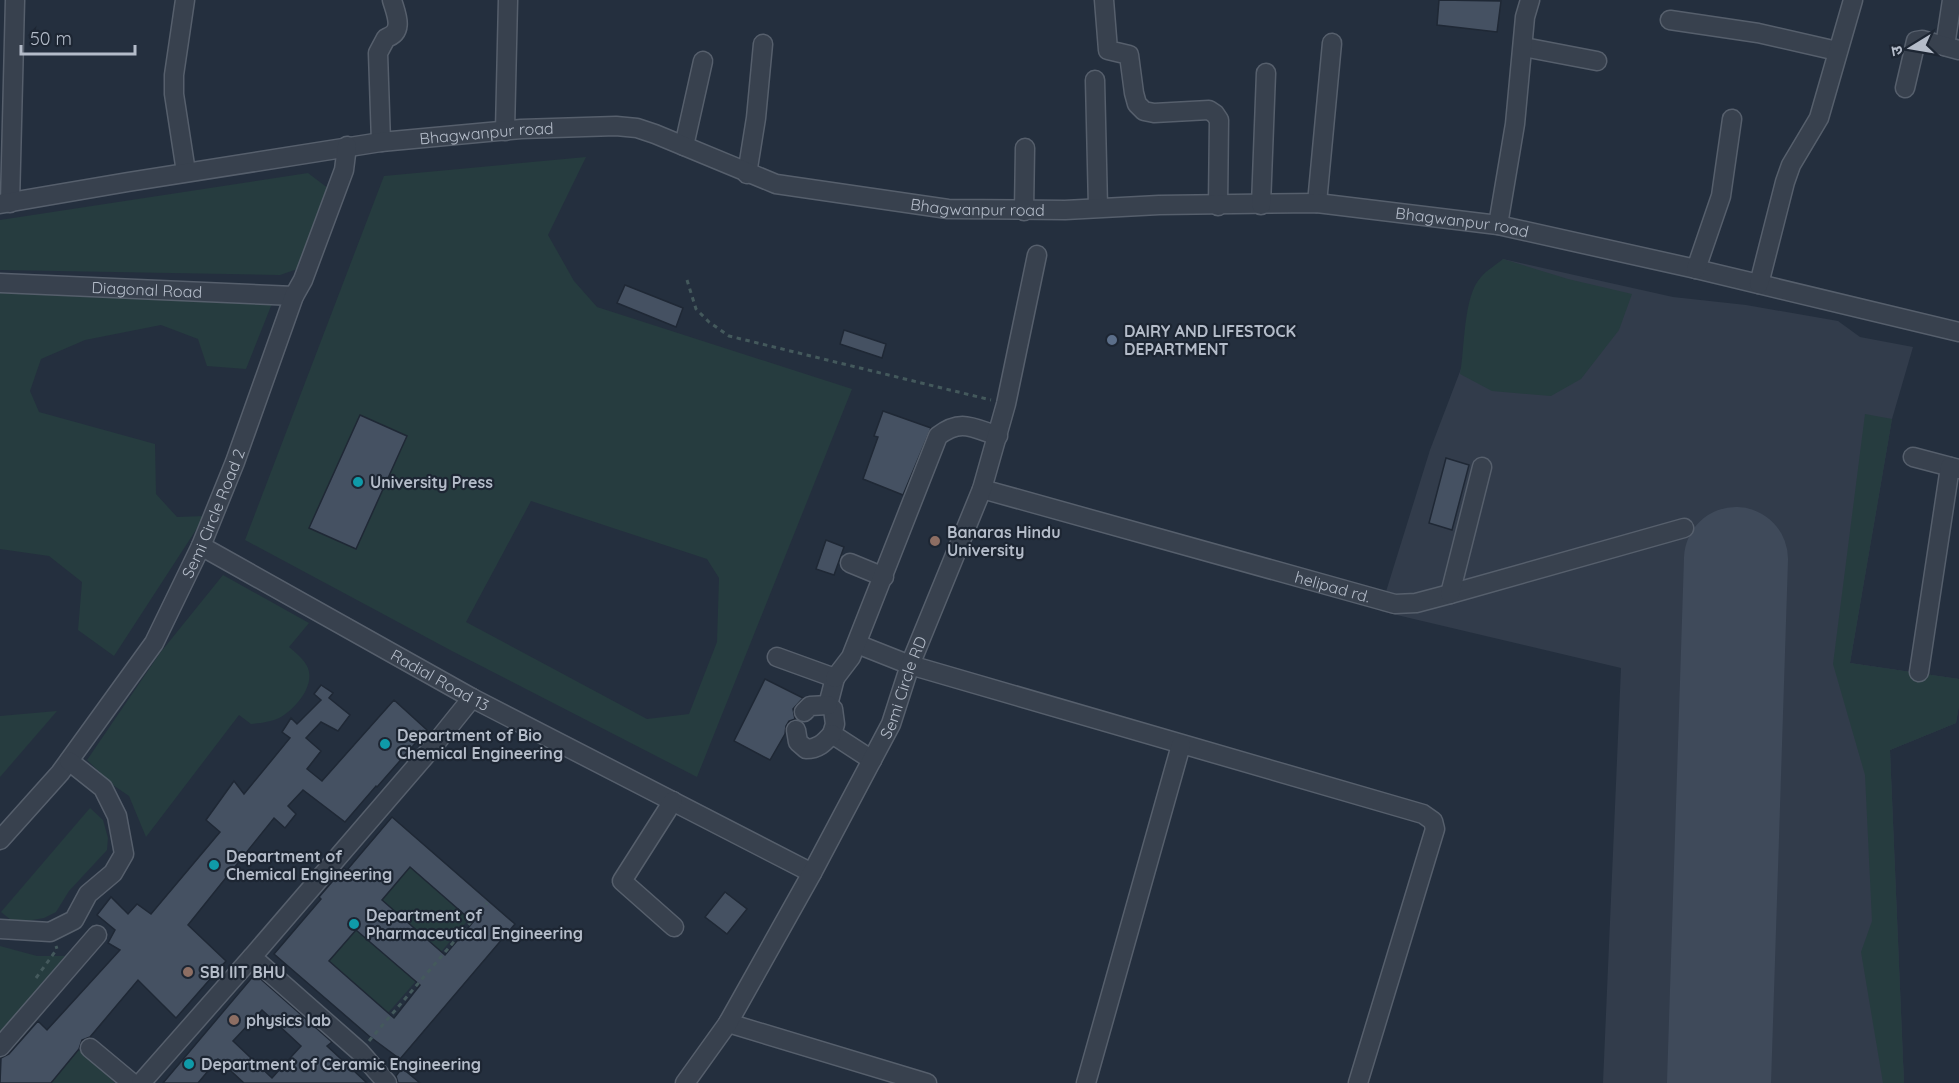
<svg xmlns="http://www.w3.org/2000/svg" width="1959" height="1083" font-family="Quicksand,'Noto Sans Devanagari',sans-serif">
<style>
.airport{fill:#323c4b}
.green{fill:#263c3f;fill-rule:evenodd}
.lines{fill:none;stroke-linecap:round;stroke-linejoin:round}
.runway{stroke:#3f4a5a;stroke-width:104}
.building{fill:#455162;stroke:#1f2835;stroke-width:1.5;fill-rule:evenodd}
.minor-casing{stroke:#565f6c;stroke-width:21}
.path{stroke:#44595c;stroke-width:3;stroke-dasharray:4.5 4.5;stroke-linecap:butt}
.minor{stroke:#38414e;stroke-width:18}
.service-dot{fill:#5c6f8a;stroke:#1d2633;stroke-width:2}
.culture-dot{fill:#0f9aa8;stroke:#1d2633;stroke-width:2}
.education-dot{fill:#8d6e63;stroke:#1d2633;stroke-width:2}
.labels{text-anchor:middle;dominant-baseline:central;stroke-width:4.5;stroke-linejoin:round;paint-order:stroke}
.street-label{font-size:16px;fill:#b4bcc9;stroke:#1d2633}
.poi-label{font-size:16px;font-weight:bold;fill:#b4bcc9;stroke:#1d2633;text-anchor:start}
</style>
<rect width="100%" height="100%" fill="#242f3e"/>
<polygon class="airport" points="1503,259 1673,297 1746,305 1838,321 1860,337 1913,347 1892,419 1850,663 1959,679 1959,705 1956,723 1890,750 1904,1083 1603,1083 1621,668 1380,611 1430,450"/>
<g class="green">
<path d="M586,157L548,235L574,281L597,307L852,389L697,777L452,651L245,540L384,176ZM531,501L707,559L719,578L717,642L689,714L647,719L466,622Z"/>
<polygon points="308,173 333,192 312,264 280,275 0,270 0,220"/>
<path d="M1503,259L1568,279L1632,294L1619,330L1581,379L1551,396L1492,391L1460,374C1465,348 1463,296 1481,277C1487,270 1496,265 1503,259Z"/>
<polygon points="0,293 273,301 246,369 207,366 198,339 161,325 85,340 41,359 30,391 39,412 155,444 156,494 177,517 205,516 114,656 78,630 82,582 49,556 0,549"/>
<polygon points="1865,414 1892,419 1850,663 1959,679 1959,705 1956,723 1890,750 1904,1083 1883,1083 1861,952 1872,921 1865,775 1833,664"/>
<path d="M223,575L309,623L289,647C296,653 304,659 308,668C315,687 294,710 279,718C271,722 260,723 251,724L239,715L146,837L129,796L113,785L87,760L160,653Z"/>
<polygon points="57,711 0,777 0,716"/>
<polygon points="90,808 103,820 108,838 107,850 69,891 56,912 44,918 26,921 11,920 1,912"/>
<polygon points="410,867 469,919 441,952 382,900"/>
<polygon points="356,930 416,981 388,1013 329,961"/>
<polygon points="0,946 37,956 72,956 0,1036"/>
<polygon points="79,1050 115,1083 51,1083"/>
</g>
<g class="lines">
<polyline class="runway" points="1719,1083 1736,559"/>
</g>
<g class="building">
<polygon points="1439,0 1501,1 1497,32 1437,25"/>
<polygon points="625,285 683,308 676,327 617,303"/>
<polygon points="844,330 886,344 882,358 840,344"/>
<polygon points="883,411 931,428 903,495 863,479 878,437 874,436"/>
<polygon points="360,415 407,436 356,549 309,528"/>
<polygon points="1446,458 1469,465 1452,530 1429,523"/>
<polygon points="826,540 844,547 834,575 816,569"/>
<polygon points="765,679 803,698 793,709 795,719 789,721 786,726 785,734 770,760 734,741"/>
<polygon points="321,685 333,693 329,698 350,715 338,731 321,722 306,738 321,751 307,769 322,781 394,700 427,730 377,787 376,786 345,822 303,790 288,806 296,814 285,828 274,818 188,925 226,961 176,1018 138,980 90,1037 82,1040 79,1049 51,1083 0,1083 1,1058 9,1054 38,1021 47,1030 120,950 108,943 115,930 97,915 111,897 128,914 137,904 151,914 220,832 206,820 234,781 244,794 290,738 282,732 291,718 297,724 321,700 314,694"/>
<path d="M392,817L515,924L400,1059L369,1036L274,954L321,899L319,897L344,868L347,870ZM410,867L473,922L445,955L382,900ZM356,930L420,985L394,1018L329,961Z"/>
<polygon points="725,892 747,909 727,934 705,917"/>
<path d="M255,974L332,1042L327,1046L367,1083H244L218,1059L198,1083H163ZM262,1010L301,1046L272,1078L233,1041Z"/>
<polygon points="402,1068 420,1083 398,1083 396,1076"/>
</g>
<g class="lines">
<defs>
<g id="minor">
<polyline points="185,0 174,75 174,94 186,172"/>
<polyline points="1104,0 1108,50 1129,55 1134,93 1137,104 1144,111 1154,113 1209,110 1215,114 1219,120 1218,206"/>
<polyline points="1670,20 1758,33 1837,51"/>
<polyline points="1945,46 1952,0"/>
<polyline points="1524,47 1597,61"/>
<polyline points="1095,80 1098,207"/>
<polyline points="1905,88 1916,41 1922,40 1959,50"/>
<polyline points="505,131 508,0"/>
<path d="M381,142L378,53L386,38C405,32 396,14 392,0"/>
<polyline points="684,146 703,61"/>
<polyline points="747,174 756,118 763,44"/>
<polyline points="10,203 15,0"/>
<polyline points="1317,203 1332,43"/>
<path id="s1" d="M0,204L128,182L381,142L521,129L616,126L637,128L655,134L776,184L948,209L1065,210L1159,205L1317,203L1498,225L1696,269L1959,332"/>
<polyline points="1261,205 1266,73"/>
<polyline points="1024,211 1025,148"/>
<polyline points="1498,225 1515,124 1525,17 1530,0"/>
<polyline points="1696,269 1721,196 1732,119"/>
<path id="s2" d="M0,283L294,296"/>
<polyline points="1759,284 1785,182 1791,165 1819,118 1853,0"/>
<polyline points="1913,457 1959,469"/>
<path id="s3" d="M982,489L1395,604L1416,603L1450,594L1684,528"/>
<path id="s4" d="M201,546L472,698L812,873"/>
<polyline points="850,563 884,577"/>
<polyline points="1450,594 1482,467"/>
<polyline points="857,644 910,665 1423,814 1433,821 1435,829 1358,1083"/>
<polyline points="777,657 835,678 828,705 833,709 835,724 832,734 872,760"/>
<polyline points="1919,672 1950,467"/>
<path d="M835,678L851,657L938,436C961,418 973,428 998,436"/>
<polyline points="804,712 810,706 828,705"/>
<path d="M796,730L798,742L806,749C818,749 824,743 832,734"/>
<polyline points="673,801 622,881 674,927"/>
<path id="s5" d="M0,840L60,773L154,643L201,546L235,462L294,296L303,280L344,170L347,146"/>
<polyline points="0,929 50,932 74,920 88,894 113,873 124,854 117,816 103,788 69,761"/>
<polyline points="728,1023 927,1083"/>
<polyline points="0,1047 97,935"/>
<polyline points="90,1048 132,1083"/>
<polyline points="141,1083 252,957"/>
<polyline points="387,1083 360,1052 252,957 431,749 472,698"/>
<path id="s6" d="M685,1083L728,1023L812,873L891,724L910,665L982,489L1006,404L1037,255"/>
<polyline points="1086,1083 1181,745"/>
</g>
</defs>
<use href="#minor" class="minor-casing"/>
<g class="path">
<polyline points="687,280 696,309 709,322 729,336 991,400"/>
<polyline points="36,978 57,949 56,946"/>
<polyline points="369,1041 487,903"/>
</g>
<use href="#minor" class="minor"/>
</g>
<circle class="service-dot" cx="1112" cy="340" r="6"/>
<g class="culture-dot">
<circle cx="358" cy="482" r="6"/>
<circle cx="385" cy="744" r="6"/>
<circle cx="214" cy="865" r="6"/>
<circle cx="354" cy="924" r="6"/>
<circle cx="189" cy="1064" r="6"/>
</g>
<g class="education-dot">
<circle cx="935" cy="541" r="6"/>
<circle cx="188" cy="972" r="6"/>
<circle cx="234" cy="1020" r="6"/>
</g>
<g class="labels">
<g class="street-label">
<text stroke="none"><textPath href="#s1" startOffset="492">Bhagwanpur road</textPath></text>
<text stroke="none"><textPath href="#s1" startOffset="996">Bhagwanpur road</textPath></text>
<text stroke="none"><textPath href="#s1" startOffset="1482">Bhagwanpur road</textPath></text>
<text stroke="none"><textPath href="#s2" startOffset="147">Diagonal Road</textPath></text>
<text stroke="none"><textPath href="#s5" startOffset="393">Semi Circle Road 2</textPath></text>
<text stroke="none"><textPath href="#s3" startOffset="364">helipad rd.</textPath></text>
<text stroke="none"><textPath href="#s4" startOffset="274">Radial Road 13</textPath></text>
<text stroke="none"><textPath href="#s6" startOffset="453">Semi Circle RD</textPath></text>
</g>
<g class="poi-label">
<text x="1124" y="331">DAIRY AND LIFESTOCK<tspan x="1124" dy="18">DEPARTMENT</tspan></text>
<text x="370" y="482">University Press</text>
<text x="947" y="532">Banaras Hindu<tspan x="947" dy="18">University</tspan></text>
<text x="397" y="735">Department of Bio<tspan x="397" dy="18">Chemical Engineering</tspan></text>
<text x="226" y="856">Department of<tspan x="226" dy="18">Chemical Engineering</tspan></text>
<text x="366" y="915">Department of<tspan x="366" dy="18">Pharmaceutical Engineering</tspan></text>
<text x="200" y="972">SBI IIT BHU</text>
<text x="246" y="1020">physics lab</text>
<text x="201" y="1064">Department of Ceramic Engineering</text>
</g>
</g>
<g transform="translate(1911 48) rotate(259)" stroke="#1d2633" stroke-width="4.5" paint-order="stroke">
<path d="M0-4.5L10 22L0 15L-10 22Z" fill="#b4bcc9"/>
<text y="-9" font-size="16" font-weight="bold" text-anchor="middle" fill="#b4bcc9">उ</text>
</g>
<path d="M21 45v9h114v-9" fill="none" stroke="#b4bcc9" stroke-width="3"/>
<text x="30" y="45" font-size="18" fill="#b4bcc9" stroke="#1d2633" stroke-width="4.5" paint-order="stroke">50 m</text>
</svg>
